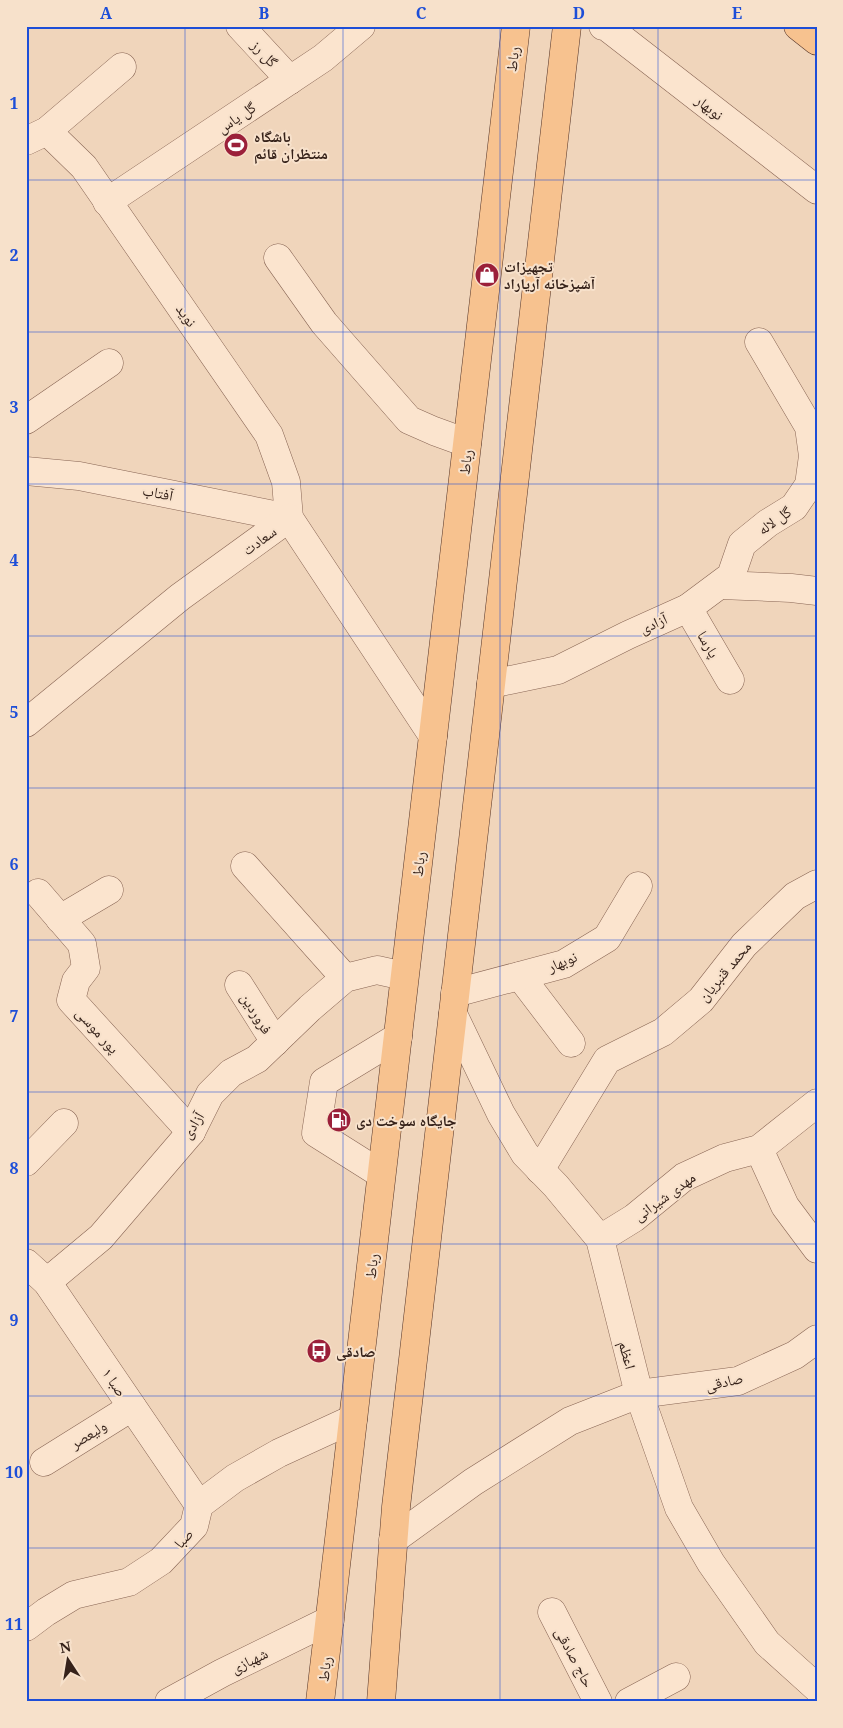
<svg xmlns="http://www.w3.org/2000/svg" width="843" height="1728" font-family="'Noto Serif','Noto Naskh Arabic',serif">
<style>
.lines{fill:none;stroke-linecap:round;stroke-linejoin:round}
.minor-casing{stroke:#886554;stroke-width:29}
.major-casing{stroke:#553529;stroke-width:29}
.minor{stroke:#fbe4ce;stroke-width:28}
.major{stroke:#f7c28f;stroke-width:28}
.grid{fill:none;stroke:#1d4ed8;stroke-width:1;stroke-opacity:0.55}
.labels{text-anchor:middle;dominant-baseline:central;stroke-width:4;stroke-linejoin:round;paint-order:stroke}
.street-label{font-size:15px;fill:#36221a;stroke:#f7e1cb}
.poi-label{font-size:15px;font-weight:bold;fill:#36221a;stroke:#f7e1cb;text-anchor:start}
.neatline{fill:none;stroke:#1d4ed8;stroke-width:2}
.grid-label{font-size:16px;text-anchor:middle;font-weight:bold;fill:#1d4ed8}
</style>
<rect width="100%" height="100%" fill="#f0d5bb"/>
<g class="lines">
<defs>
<g id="minor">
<polyline points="240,26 290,80"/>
<polyline points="603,26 607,27 817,190"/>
<polyline points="47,131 84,167 269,435 286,482 289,518 433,736"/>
<polyline points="26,141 47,131 122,67"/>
<polyline points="107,202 323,58 361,26"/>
<polyline points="278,258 324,323 409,420 434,431 467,443"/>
<polyline points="26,420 109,363"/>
<polyline points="26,471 79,476 289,518"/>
<polyline points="720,585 791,588 817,591"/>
<polyline points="688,608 730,680"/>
<polyline points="491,684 558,670 628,635 688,608 731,576 742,544 768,523 794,507 809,485 813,456 809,427 759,342"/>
<polyline points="26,723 180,597 289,518"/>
<polyline points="245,866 345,978"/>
<polyline points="38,893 82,944 86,968 76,981 71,1000 191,1132"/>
<polyline points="60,919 109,890"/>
<polyline points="520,976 571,1043"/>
<polyline points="239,985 275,1042"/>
<polyline points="455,993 564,964 607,938 638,886"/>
<polyline points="453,1014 501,1114 525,1154 556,1186 600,1239 639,1394 679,1508 711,1563 767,1643 817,1688"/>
<polyline points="759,1149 785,1206 817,1249"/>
<polyline points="26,1162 64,1123"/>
<polyline points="540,1170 607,1060 663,1032 701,1000 744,945 795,896 817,884"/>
<polyline points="381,1174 316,1133 324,1082 398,1037"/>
<polyline points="600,1239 634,1218 684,1177 725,1158 759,1149 817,1103"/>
<polyline points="26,1263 47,1282 199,1505"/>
<polyline points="47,1282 101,1237 191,1132 210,1094 231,1073 257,1059 310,1008 345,978 377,970 404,976"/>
<polyline points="44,1462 132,1407"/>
<polyline points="393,1540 473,1482 570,1421 639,1394 738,1381 795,1355 817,1339"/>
<polyline points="552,1612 598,1702"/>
<polyline points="26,1627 46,1612 74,1595 129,1582 161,1561 194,1526 199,1505 235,1478 279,1453 353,1419"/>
<polyline points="169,1702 222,1673 330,1620"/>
<polyline points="629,1702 676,1677"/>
</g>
<g id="major">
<polyline points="798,26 817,41"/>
<polyline points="320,1702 516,26"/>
<polyline points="381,1702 396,1507 567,26"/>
</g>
</defs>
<use href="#minor" class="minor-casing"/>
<use href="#major" class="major-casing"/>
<use href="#minor" class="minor"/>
<use href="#major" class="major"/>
</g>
<path class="grid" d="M185,26V1702M343,26V1702M500,26V1702M658,26V1702M26,180H817M26,332H817M26,484H817M26,636H817M26,788H817M26,940H817M26,1092H817M26,1244H817M26,1396H817M26,1548H817"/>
<defs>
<symbol id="stadium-disc" viewBox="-11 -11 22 22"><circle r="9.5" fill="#9b203a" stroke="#f7e1cb"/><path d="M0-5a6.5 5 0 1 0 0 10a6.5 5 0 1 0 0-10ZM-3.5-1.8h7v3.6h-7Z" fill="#fff"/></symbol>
<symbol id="shop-disc" viewBox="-11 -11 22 22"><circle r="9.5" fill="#9b203a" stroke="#f7e1cb"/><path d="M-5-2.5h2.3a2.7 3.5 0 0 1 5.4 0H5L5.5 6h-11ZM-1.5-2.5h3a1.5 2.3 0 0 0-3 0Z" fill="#fff"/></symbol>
<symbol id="fuel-disc" viewBox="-11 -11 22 22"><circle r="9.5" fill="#9b203a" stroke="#f7e1cb"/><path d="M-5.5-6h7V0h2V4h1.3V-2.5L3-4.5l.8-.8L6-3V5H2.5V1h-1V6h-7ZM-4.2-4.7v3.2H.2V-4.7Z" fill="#fff"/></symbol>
<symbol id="bus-disc" viewBox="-11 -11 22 22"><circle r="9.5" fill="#9b203a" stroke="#f7e1cb"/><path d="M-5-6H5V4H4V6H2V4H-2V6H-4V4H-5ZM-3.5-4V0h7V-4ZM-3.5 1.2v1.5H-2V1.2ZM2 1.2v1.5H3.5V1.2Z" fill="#fff"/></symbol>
</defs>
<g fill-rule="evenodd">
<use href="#stadium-disc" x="222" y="131" width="28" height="28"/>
<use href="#shop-disc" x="473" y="261" width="28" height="28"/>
<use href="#fuel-disc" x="325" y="1106" width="28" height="28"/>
<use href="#bus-disc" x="305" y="1337" width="28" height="28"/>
</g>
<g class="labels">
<g class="street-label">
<text transform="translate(265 53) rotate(47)">گل رز</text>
<text transform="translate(512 59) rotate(-83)">رباط</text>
<text transform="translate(710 107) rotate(38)">نوبهار</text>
<text transform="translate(236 117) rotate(-34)">گل یاس</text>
<text transform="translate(187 315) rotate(55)">نوید</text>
<text transform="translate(465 462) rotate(-83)">رباط</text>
<text transform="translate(158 492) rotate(11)">آفتاب</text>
<text transform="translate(774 520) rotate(-35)">گل لاله</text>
<text transform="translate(259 540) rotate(-36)">سعادت</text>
<text transform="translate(653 623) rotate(-24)">آزادی</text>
<text transform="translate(709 644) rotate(60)">پارسا</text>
<text transform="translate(418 864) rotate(-83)">رباط</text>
<text transform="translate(562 961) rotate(-23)">نوبهار</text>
<text transform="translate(724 971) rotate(-50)">محمد قنبریان</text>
<text transform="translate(257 1013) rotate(58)">فروردین</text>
<text transform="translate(98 1030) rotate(48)">پور موسی</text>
<text transform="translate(192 1125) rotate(-58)">آزادی</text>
<text transform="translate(664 1196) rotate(-36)">مهدی شیرانی</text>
<text transform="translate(371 1266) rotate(-83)">رباط</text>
<text transform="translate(628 1355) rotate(75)">اعظم</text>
<text transform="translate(724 1381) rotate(-13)">صادقی</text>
<text transform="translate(115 1382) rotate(56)">صبا ۱</text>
<text transform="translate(88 1434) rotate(-32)">ولیعصر</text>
<text transform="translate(183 1538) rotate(-48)">صبا</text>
<text transform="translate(575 1657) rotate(62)">حاج صادقی</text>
<text transform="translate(249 1660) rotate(-26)">شهبازی</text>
<text transform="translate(324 1669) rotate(-83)">رباط</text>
</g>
<g class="poi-label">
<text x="254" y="136">باشگاه<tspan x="254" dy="17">منتظران قائم</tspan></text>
<text x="504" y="266">تجهیزات<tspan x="504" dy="17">آشپزخانه آریاراد</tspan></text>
<text x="356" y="1120">جایگاه سوخت دی</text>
<text x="336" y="1351">صادقی</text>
</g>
</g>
<rect width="843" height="1728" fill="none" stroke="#f7e1cb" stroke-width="55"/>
<g transform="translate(68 1660) rotate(348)" stroke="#f7e1cb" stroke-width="4" paint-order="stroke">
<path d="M0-4L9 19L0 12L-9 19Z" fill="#36221a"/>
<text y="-8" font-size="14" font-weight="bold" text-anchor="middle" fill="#36221a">N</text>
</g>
<rect x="28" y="28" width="788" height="1672" class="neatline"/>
<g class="grid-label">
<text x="106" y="19">A</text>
<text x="264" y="19">B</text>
<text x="421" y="19">C</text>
<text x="579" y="19">D</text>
<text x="737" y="19">E</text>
<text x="14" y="109">1</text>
<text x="14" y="261">2</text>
<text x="14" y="413">3</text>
<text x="14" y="566">4</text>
<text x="14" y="718">5</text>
<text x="14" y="870">6</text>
<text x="14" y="1022">7</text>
<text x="14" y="1174">8</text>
<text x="14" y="1326">9</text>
<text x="14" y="1478">10</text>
<text x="14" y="1630">11</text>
</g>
</svg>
